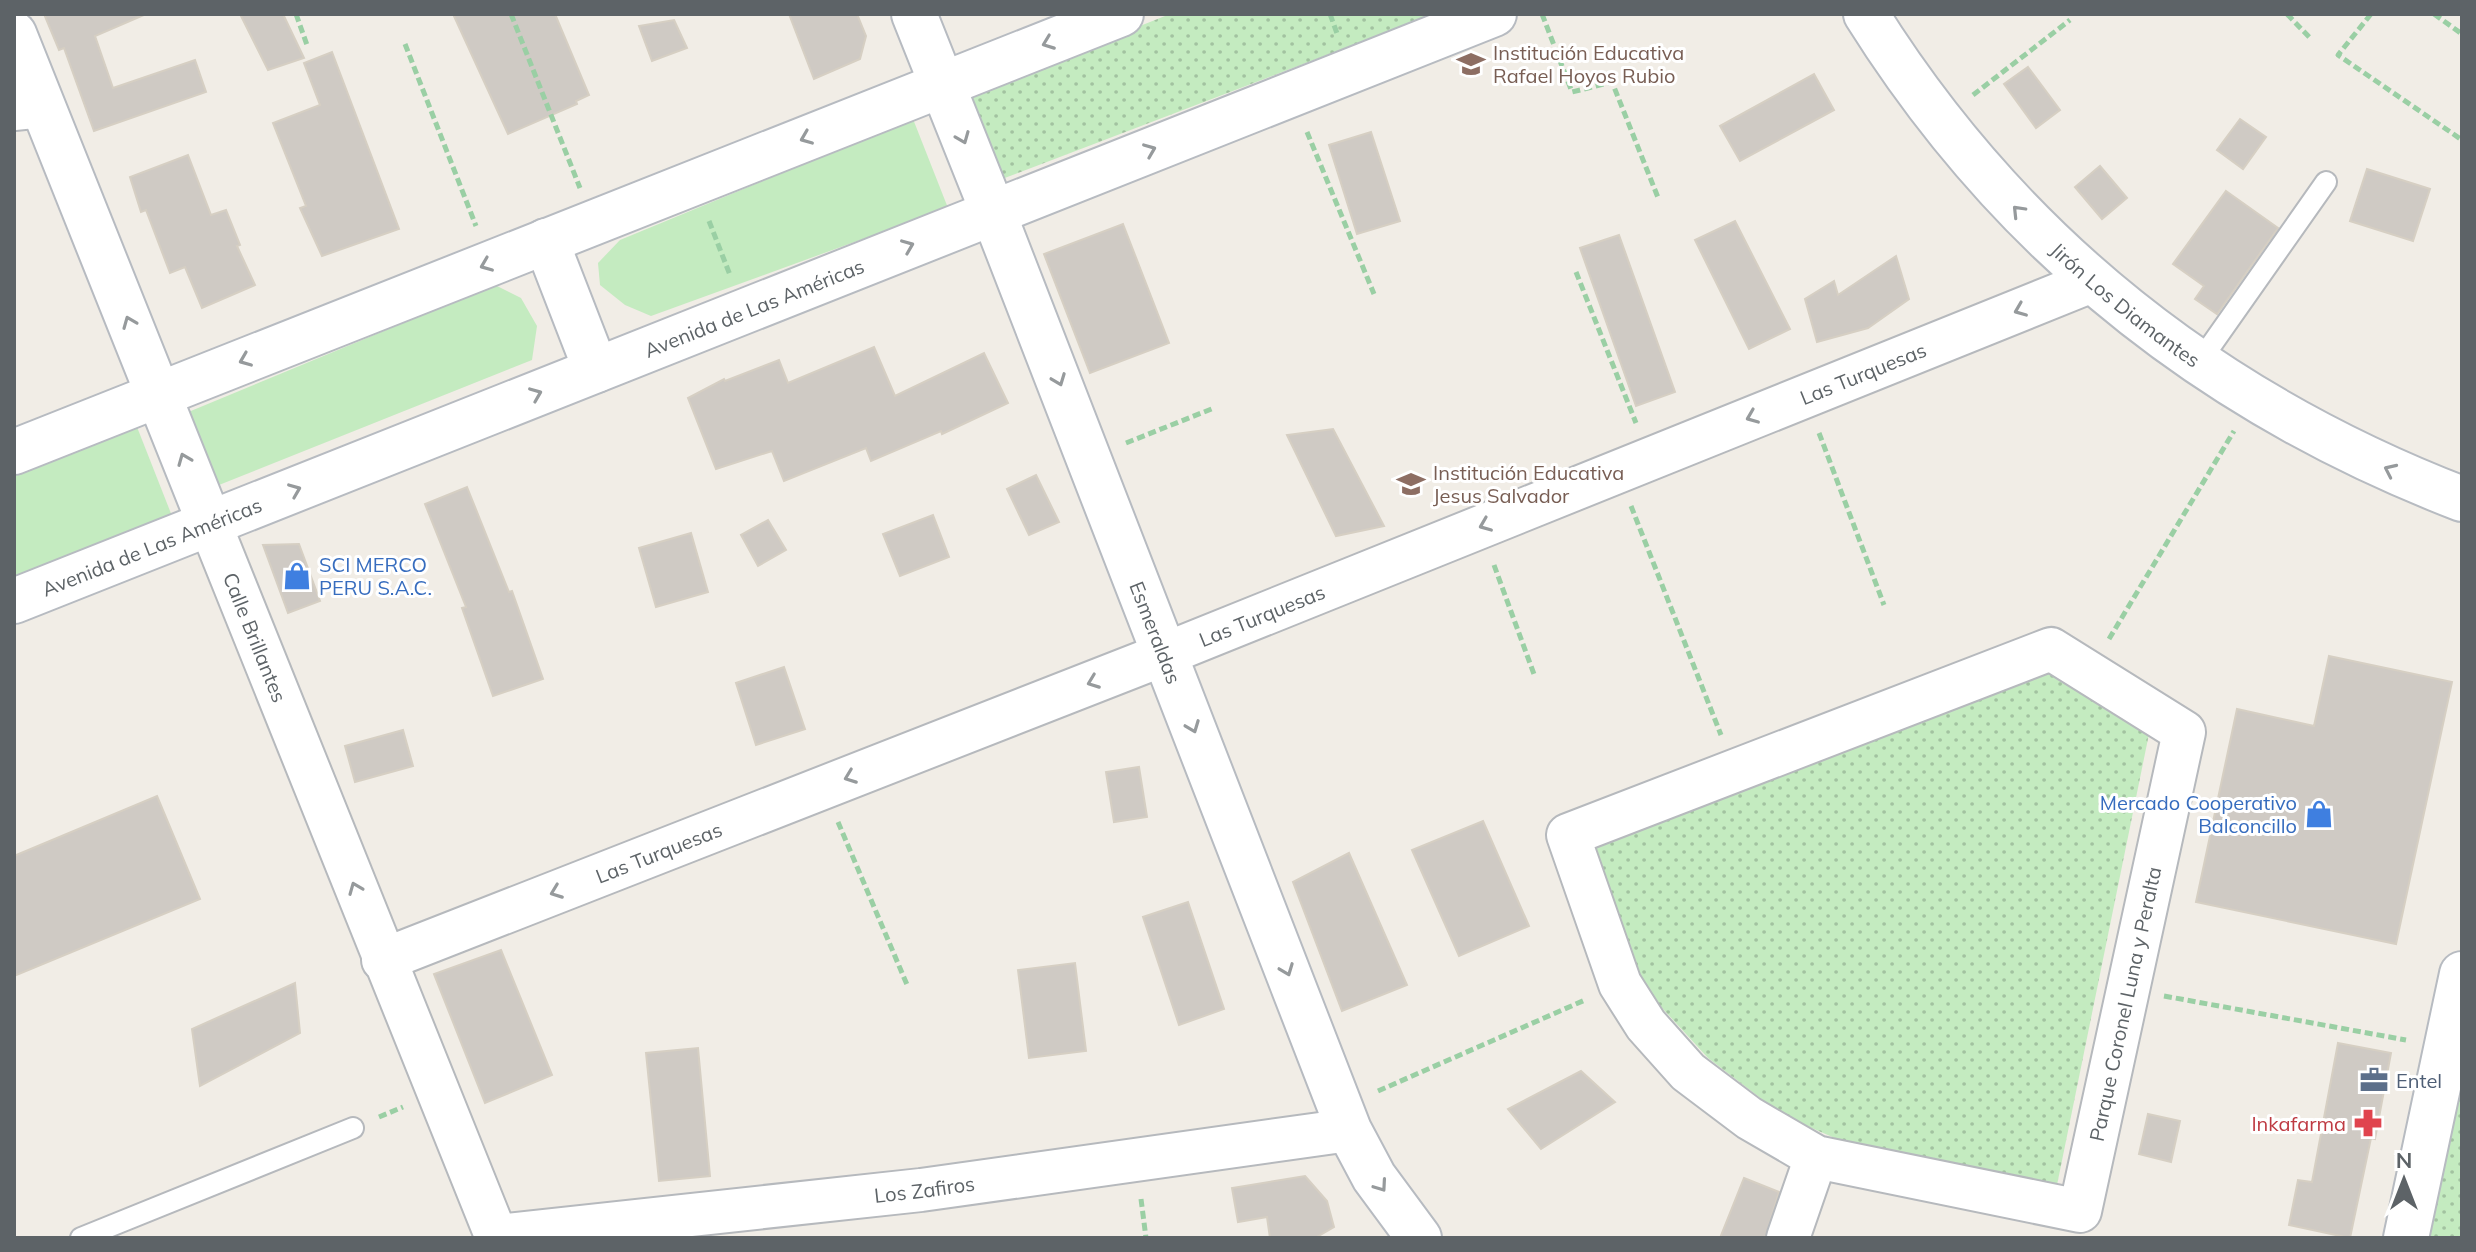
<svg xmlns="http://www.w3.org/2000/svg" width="2476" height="1252" font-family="Mulish,sans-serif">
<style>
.grass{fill:#c4ebc0}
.park{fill:url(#park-dots)}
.building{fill:#cfcac4;stroke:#d6cfc3;stroke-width:2}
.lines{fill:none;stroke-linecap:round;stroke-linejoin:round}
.lane-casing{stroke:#b6b9bd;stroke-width:24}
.street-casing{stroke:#b6b9bd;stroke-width:46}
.secondary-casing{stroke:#b7bbc1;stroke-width:48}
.path{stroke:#9acfa4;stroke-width:5;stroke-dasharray:8 4;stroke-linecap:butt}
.lane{stroke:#fff;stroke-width:20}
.street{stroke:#fff;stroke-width:42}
.secondary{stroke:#fff;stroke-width:44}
.oneway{stroke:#969a9c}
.labels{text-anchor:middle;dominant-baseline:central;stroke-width:6;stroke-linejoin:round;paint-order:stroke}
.education-label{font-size:20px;fill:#785e54;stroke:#fff;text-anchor:start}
.street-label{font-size:20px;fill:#5d6367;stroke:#fff}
.shop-label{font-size:20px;fill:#366cbe;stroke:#fff;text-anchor:start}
.service-label{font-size:20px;fill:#4e5e75;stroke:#fff;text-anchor:start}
.health-label{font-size:20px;fill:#be3a42;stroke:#fff;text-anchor:end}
</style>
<defs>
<pattern id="park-dots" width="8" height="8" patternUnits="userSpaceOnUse" patternTransform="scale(2)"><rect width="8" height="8" fill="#c4ebc0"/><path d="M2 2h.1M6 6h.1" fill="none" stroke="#a2c2a0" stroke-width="1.8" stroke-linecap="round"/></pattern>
</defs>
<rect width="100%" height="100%" fill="#f1ede6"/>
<g class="grass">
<polygon points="913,119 948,208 651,316 625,305 600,285 598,263 620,240"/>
<polygon points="495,285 521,298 537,326 532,360 214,487 186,413"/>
<polygon points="137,427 172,516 14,578 14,475"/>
</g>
<g class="park">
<polygon points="1170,14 1434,14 1002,179 970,94"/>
<polygon points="2046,668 2150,729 2057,1185 1844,1142 1784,1116 1708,1058 1641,985 1587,846"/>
<polygon points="2462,1083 2462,1238 2430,1238"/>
</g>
<g class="building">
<polygon points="44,14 146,14 95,36 113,88 195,60 206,92 94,131 64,48 59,50"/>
<polygon points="240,14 283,14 304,58 268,70"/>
<polygon points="453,14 555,14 589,95 576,101 577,104 508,134"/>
<polygon points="789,14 857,14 866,36 860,59 814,79"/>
<polygon points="674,20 687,48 652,61 639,26"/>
<polygon points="332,52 399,229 322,256 300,208 306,206 273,123 320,105 304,63"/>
<polygon points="2028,67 2060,110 2036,128 2004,84"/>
<polygon points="1814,74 1834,110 1740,161 1720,126"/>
<polygon points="2240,119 2266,137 2243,169 2217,150"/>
<polygon points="1371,132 1400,221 1357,234 1329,145"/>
<polygon points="188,155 211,215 226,210 240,245 237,246 255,285 202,308 185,267 170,273 146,210 141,212 130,177"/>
<polygon points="2100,166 2127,198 2102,219 2075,187"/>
<polygon points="2367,169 2430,189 2413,241 2350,221"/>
<polygon points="2226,191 2278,228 2217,314 2195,299 2204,286 2173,264"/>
<polygon points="1735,221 1790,329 1749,349 1695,240"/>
<polygon points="1123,224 1169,343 1090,373 1044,254"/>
<polygon points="1619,235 1675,392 1636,406 1580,248"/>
<polygon points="1896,256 1909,299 1868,328 1817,342 1805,299 1834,281 1838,295"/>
<polygon points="874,347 895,396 984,353 1008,403 942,434 941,431 871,461 866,448 784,481 772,451 716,469 688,398 724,379 725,381 779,360 788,383"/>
<polygon points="1333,429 1384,526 1336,536 1287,435"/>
<polygon points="1036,475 1059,522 1029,535 1007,489"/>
<polygon points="467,487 509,592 512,591 543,679 493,696 462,608 466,607 425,504"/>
<polygon points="933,515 949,557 900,576 883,534"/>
<polygon points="768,520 786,550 758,566 741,535"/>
<polygon points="691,533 708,592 656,607 639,548"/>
<polygon points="299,544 320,601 288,613 263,545"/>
<polygon points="2329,656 2452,682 2396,944 2196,902 2237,709 2314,726"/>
<polygon points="784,667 805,729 756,745 736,683"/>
<polygon points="403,730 413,766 355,782 345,746"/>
<polygon points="1139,767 1147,817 1114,822 1106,772"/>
<polygon points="157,796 200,899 14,976 14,856"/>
<polygon points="1483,821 1529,926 1459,956 1412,850"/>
<polygon points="1349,853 1407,985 1342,1011 1293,882"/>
<polygon points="1188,902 1224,1009 1179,1025 1143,917"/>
<polygon points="501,950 552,1075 485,1103 434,974"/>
<polygon points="1075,963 1086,1051 1029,1058 1018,970"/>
<polygon points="295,983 300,1033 200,1086 192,1029"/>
<polygon points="2338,1043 2391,1053 2375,1139 2371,1138 2350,1238 2289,1225 2298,1180 2312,1182"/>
<polygon points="698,1048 710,1176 659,1181 646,1053"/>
<polygon points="1581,1071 1615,1102 1541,1149 1508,1109"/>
<polygon points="2148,1114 2180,1121 2171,1162 2139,1154"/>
<polygon points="1305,1176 1327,1201 1334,1227 1315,1238 1270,1238 1267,1217 1238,1222 1232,1188"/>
<polygon points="1744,1178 1779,1192 1765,1238 1720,1238"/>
</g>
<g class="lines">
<defs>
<g id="lane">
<polyline points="2198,364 2326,182"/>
<polyline points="81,1238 353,1128"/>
</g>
<g id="street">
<polyline points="14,109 43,106"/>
<path id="s1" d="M210,524L497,1238"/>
<polygon points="2051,649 2184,732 2080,1211 1816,1157 1749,1118 1688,1072 1646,1025 1620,984 1568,835"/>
<path id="s2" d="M383,960L1165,654L2092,281"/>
<path id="s3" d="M497,1236L921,1190L1349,1130"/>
<polyline points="1788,1238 1816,1157"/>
</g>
<g id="secondary">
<path id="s4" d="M914,14L993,212L1349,1130L1374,1177L1419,1238"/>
<path id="s5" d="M1866,14C2010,244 2210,402 2462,499"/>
<polyline points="14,34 210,524"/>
<polyline points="546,241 596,370"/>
<polyline points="14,452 1121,14"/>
<path id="s6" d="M14,601L1494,14"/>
<polyline points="2406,1238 2462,974"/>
</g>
</defs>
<use href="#lane" class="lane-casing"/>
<use href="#street" class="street-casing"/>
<use href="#secondary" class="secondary-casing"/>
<g class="path">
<polyline points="296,14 307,45"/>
<polyline points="511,14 580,188"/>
<polyline points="1330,14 1338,36"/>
<polyline points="1542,14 1572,92 1612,82 1659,200"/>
<polyline points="2287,14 2311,39"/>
<polyline points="2371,14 2338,55 2462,140"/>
<polyline points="2434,14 2462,34"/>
<polyline points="405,44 476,226"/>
<polyline points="1973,95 2070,20"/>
<polyline points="1307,132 1374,294"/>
<polyline points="709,221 730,275"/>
<polyline points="1576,272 1636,423"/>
<polyline points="1819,433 1884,605"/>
<polyline points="1126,443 1214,408"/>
<polyline points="1631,506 1721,735"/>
<polyline points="1494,565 1535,677"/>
<polyline points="2109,639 2234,431"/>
<polyline points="838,822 908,987"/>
<polyline points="2164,996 2406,1040"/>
<polyline points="1378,1091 1585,1000"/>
<polyline points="379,1117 403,1107"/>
<polyline points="1141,1199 1146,1238"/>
</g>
<use href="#lane" class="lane"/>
<use href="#street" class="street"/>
<use href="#secondary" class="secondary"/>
</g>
<defs><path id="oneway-chevron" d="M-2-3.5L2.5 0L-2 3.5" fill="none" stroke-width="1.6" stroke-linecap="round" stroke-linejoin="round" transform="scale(2)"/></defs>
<g class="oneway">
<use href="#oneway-chevron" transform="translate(1048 43) rotate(159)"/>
<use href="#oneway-chevron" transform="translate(806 138) rotate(158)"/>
<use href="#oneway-chevron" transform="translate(963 138) rotate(68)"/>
<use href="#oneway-chevron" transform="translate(1150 150) rotate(-22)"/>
<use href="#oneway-chevron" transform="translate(2018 211) rotate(-134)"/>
<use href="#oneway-chevron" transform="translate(908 246) rotate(-22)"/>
<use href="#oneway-chevron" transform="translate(486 265) rotate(158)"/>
<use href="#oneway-chevron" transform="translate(2020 310) rotate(158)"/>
<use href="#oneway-chevron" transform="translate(129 322) rotate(-112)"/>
<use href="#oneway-chevron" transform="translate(245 360) rotate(158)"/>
<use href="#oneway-chevron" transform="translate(1059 380) rotate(69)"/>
<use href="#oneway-chevron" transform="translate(536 394) rotate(-22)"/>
<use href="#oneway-chevron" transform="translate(1752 417) rotate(158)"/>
<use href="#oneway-chevron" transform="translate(184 459) rotate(-112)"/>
<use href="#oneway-chevron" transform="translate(2390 470) rotate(-155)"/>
<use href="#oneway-chevron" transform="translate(295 490) rotate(-22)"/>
<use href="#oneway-chevron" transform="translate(1485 525) rotate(158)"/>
<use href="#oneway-chevron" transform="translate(1093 682) rotate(159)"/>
<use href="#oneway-chevron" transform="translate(1193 727) rotate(69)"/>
<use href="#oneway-chevron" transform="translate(850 777) rotate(159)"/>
<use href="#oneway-chevron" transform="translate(355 888) rotate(-112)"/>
<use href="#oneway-chevron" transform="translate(556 892) rotate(159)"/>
<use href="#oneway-chevron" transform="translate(1287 970) rotate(69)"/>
<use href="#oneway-chevron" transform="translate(1381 1186) rotate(55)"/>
</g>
<defs>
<symbol id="school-bare" viewBox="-9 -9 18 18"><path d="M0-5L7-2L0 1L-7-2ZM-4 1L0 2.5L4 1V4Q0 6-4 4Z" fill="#8d6e63" stroke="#fff" stroke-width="2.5" paint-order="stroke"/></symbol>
<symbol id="shop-bare" viewBox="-9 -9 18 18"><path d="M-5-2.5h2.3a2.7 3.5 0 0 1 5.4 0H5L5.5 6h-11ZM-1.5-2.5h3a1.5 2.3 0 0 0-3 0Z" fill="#3f7fe0" stroke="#fff" stroke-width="2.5" paint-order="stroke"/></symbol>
<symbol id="office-bare" viewBox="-9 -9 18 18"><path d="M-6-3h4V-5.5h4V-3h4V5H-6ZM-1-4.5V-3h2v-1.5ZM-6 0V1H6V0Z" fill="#5c6f8a" stroke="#fff" stroke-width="2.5" paint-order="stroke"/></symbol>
<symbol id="pharmacy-bare" viewBox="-9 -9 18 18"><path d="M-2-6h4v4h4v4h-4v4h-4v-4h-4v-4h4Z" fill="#e0444e" stroke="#fff" stroke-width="2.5" paint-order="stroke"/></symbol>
</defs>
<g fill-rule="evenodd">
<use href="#school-bare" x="1451" y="44" width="40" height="40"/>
<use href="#school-bare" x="1391" y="464" width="40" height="40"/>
<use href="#shop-bare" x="277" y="556" width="40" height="40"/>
<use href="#shop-bare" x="2299" y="794" width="40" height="40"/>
<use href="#office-bare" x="2354" y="1060" width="40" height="40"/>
<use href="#pharmacy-bare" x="2348" y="1103" width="40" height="40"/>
</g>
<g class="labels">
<g class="education-label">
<text x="1493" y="52">Institución Educativa<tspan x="1493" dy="23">Rafael Hoyos Rubio</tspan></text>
<text x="1433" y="472">Institución Educativa<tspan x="1433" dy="23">Jesus Salvador</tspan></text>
</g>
<g class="street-label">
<text stroke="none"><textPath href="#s5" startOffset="392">Jirón Los Diamantes</textPath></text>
<text stroke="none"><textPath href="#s6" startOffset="796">Avenida de Las Américas</textPath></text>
<text stroke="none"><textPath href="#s2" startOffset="1592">Las Turquesas</textPath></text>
<text stroke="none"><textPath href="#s6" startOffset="148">Avenida de Las Américas</textPath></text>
<text stroke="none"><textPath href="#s2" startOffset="944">Las Turquesas</textPath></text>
<text stroke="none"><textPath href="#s4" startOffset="664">Esmeraldas</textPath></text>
<text stroke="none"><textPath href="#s1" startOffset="122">Calle Brillantes</textPath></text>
<text stroke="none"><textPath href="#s2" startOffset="296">Las Turquesas</textPath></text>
<text transform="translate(2125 1004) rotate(-78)">Parque Coronel Luna y Peralta</text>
<text stroke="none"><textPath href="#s3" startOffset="430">Los Zafiros</textPath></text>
</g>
<g class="shop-label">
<text x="319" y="564">SCI MERCO<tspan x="319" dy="23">PERU S.A.C.</tspan></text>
<text x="2297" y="802" text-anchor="end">Mercado Cooperativo<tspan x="2297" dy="23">Balconcillo</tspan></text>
</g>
<g class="service-label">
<text x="2396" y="1080">Entel</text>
</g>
<g class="health-label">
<text x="2346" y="1123">Inkafarma</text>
</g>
</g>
<rect width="2476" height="1252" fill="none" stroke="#5d6367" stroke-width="32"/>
<g transform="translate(2404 1180)" stroke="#ffffff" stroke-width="6" paint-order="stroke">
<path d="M0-6L14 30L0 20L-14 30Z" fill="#5d6367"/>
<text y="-12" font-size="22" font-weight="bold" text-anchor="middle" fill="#5d6367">N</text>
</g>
</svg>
